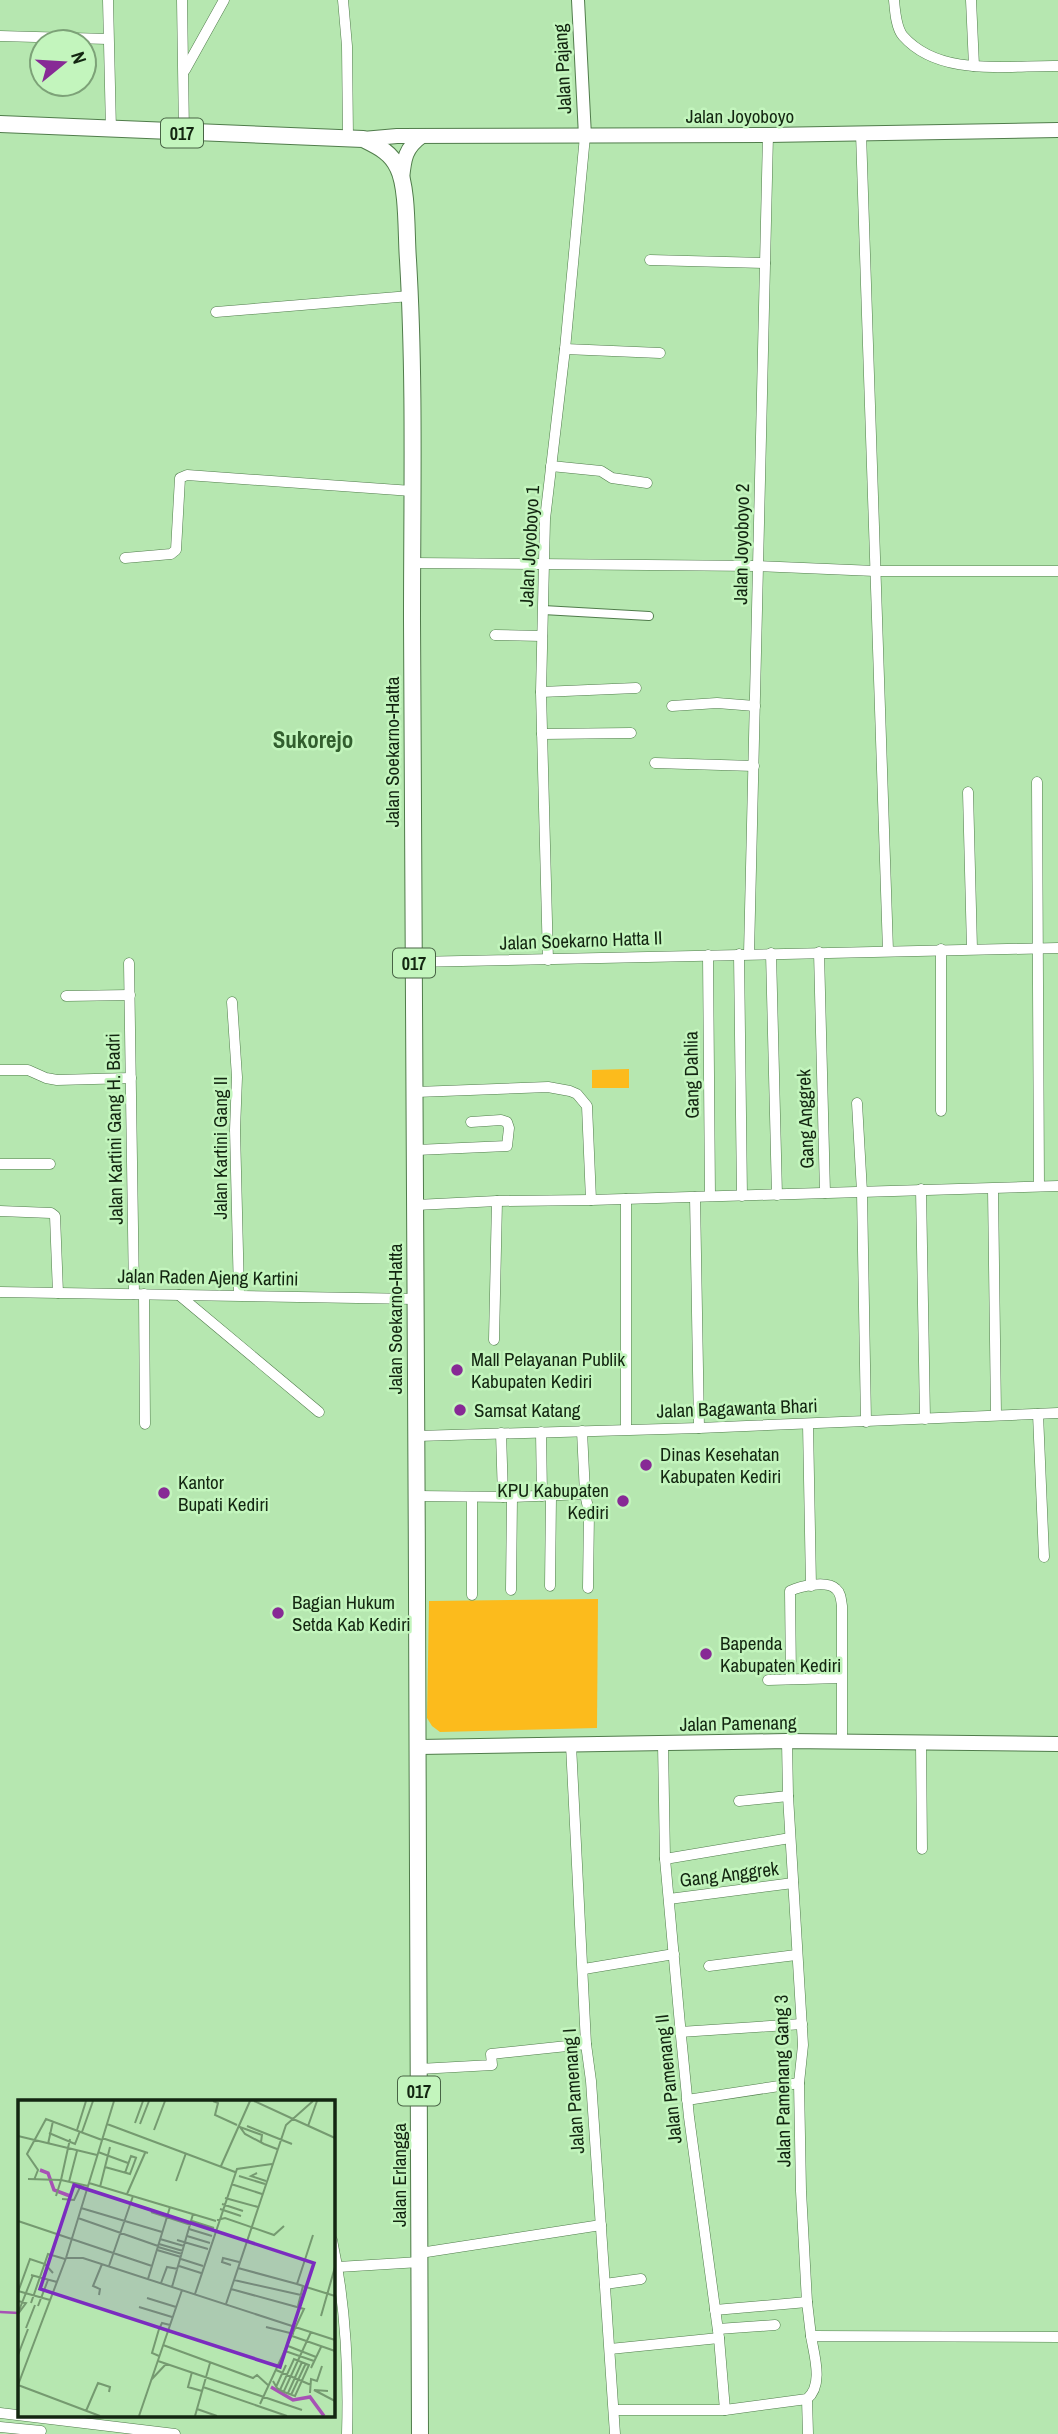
<svg xmlns="http://www.w3.org/2000/svg" width="1058" height="2434" font-family="'Archivo Narrow',sans-serif">
<style>
.grass{fill:#fcbb1c}
.lines{fill:none;stroke-linecap:round;stroke-linejoin:round}
.stream{stroke:#a752b5;stroke-width:2.5}
.pedestrian-casing{stroke:#507c4b;stroke-width:10}
.minor-casing{stroke:#507c4b;stroke-width:11}
.tertiary-casing{stroke:#507c4b;stroke-width:14}
.secondary-casing{stroke:#507c4b;stroke-width:16}
.primary-casing{stroke:#507c4b;stroke-width:18}
.pedestrian{stroke:#fff;stroke-width:8}
.minor{stroke:#fff;stroke-width:10}
.tertiary{stroke:#fff;stroke-width:12}
.secondary{stroke:#fff;stroke-width:14}
.primary{stroke:#fff;stroke-width:16}
.poi-dot{fill:#872a95;stroke:#c3f5bd;stroke-width:2.5}
.labels{text-anchor:middle;dominant-baseline:central;stroke-width:5;stroke-linejoin:round;paint-order:stroke}
.shield{fill:#c3f5bd;stroke:#486445;stroke-width:2}
.shield-label{font-size:18px;font-weight:bold;fill:#132611}
.street-label{font-size:19px;fill:#132611;stroke:#c3f5bd}
.poi-label{font-size:19px;fill:#132611;stroke:#c3f5bd;text-anchor:start}
.quarter-label{font-size:23px;font-weight:bold;fill:#325e2e;stroke:#c3f5bd}
.inset-river{fill:none;stroke:#a752b5;stroke-width:3.5}
.inset-road{fill:none;stroke:#759a70;stroke-width:2}
.view{fill:#7b2cbf;fill-opacity:0.15;stroke:#7b2cbf;stroke-width:3.5}
.inset-edge{fill:none;stroke:#132611;stroke-width:3.5}
</style>
<rect width="100%" height="100%" fill="#b6e7b0"/>
<g class="grass">
<polygon points="629,1069 629,1088 592,1088 592,1070"/>
<polygon points="598,1599 597,1728 440,1732 432,1726 427,1718 429,1601"/>
</g>
<g class="lines">
<polyline class="stream" points="0,2312 19,2313"/>
<defs>
<polyline id="pedestrian" points="543,610 649,616"/>
<g id="minor">
<polyline points="108,0 111,130"/>
<polyline points="182,0 184,133"/>
<polyline points="343,0 347,46 348,138"/>
<path d="M894,0C895,11 896,28 903,36C940,78 1009,65 1058,66"/>
<polyline points="971,0 974,66"/>
<polyline points="0,36 108,39"/>
<polyline points="185,70 224,0"/>
<polyline points="861,133 888,951"/>
<polyline points="650,260 765,263"/>
<polyline points="216,312 410,296"/>
<polyline points="565,349 660,353"/>
<polyline points="551,466 601,471 612,478 647,483"/>
<polyline points="125,558 171,554 176,550 180,478 187,475 412,491"/>
<polyline points="412,563 758,566 875,571 1058,571"/>
<polyline points="495,635 542,636"/>
<polyline points="541,692 636,688"/>
<polyline points="672,706 717,703 755,706"/>
<polyline points="542,734 631,733"/>
<polyline points="655,763 754,766"/>
<polyline points="1037,782 1039,1186"/>
<polyline points="968,792 972,949"/>
<polyline points="941,949 941,1111"/>
<polyline points="819,952 825,1193"/>
<polyline points="771,953 777,1195"/>
<polyline points="739,954 742,1196"/>
<polyline points="749,954 768,135"/>
<polyline points="708,955 710,1196"/>
<polyline points="548,960 541,692 545,519 565,349 585,136"/>
<polyline points="414,962 1058,948"/>
<polyline points="129,963 134,1294"/>
<polyline points="66,996 130,995"/>
<polyline points="232,1002 237,1077 235,1130 239,1294"/>
<polyline points="0,1070 28,1070 46,1078 57,1080 131,1078"/>
<polyline points="416,1092 548,1087 570,1091 577,1094 587,1106 591,1200"/>
<polyline points="857,1103 862,1192 866,1422"/>
<polyline points="416,1150 507,1146 509,1128 507,1122 501,1120 471,1122"/>
<polyline points="0,1164 50,1164"/>
<polyline points="921,1189 925,1419"/>
<polyline points="993,1189 996,1415"/>
<polyline points="695,1197 699,1428"/>
<polyline points="626,1199 626,1429"/>
<polyline points="416,1205 497,1201 591,1200 1058,1186"/>
<polyline points="0,1211 51,1213 55,1216 58,1293"/>
<polyline points="0,1292 416,1299"/>
<polyline points="144,1294 145,1424"/>
<polyline points="179,1295 319,1412"/>
<polyline points="494,1340 497,1201"/>
<polyline points="1038,1414 1044,1557"/>
<polyline points="808,1424 811,1586"/>
<polyline points="582,1431 585,1494 589,1512 588,1588"/>
<polyline points="541,1432 542,1496"/>
<polyline points="501,1433 503,1497"/>
<polyline points="417,1436 699,1428 1058,1413"/>
<polyline points="417,1496 512,1497 585,1494"/>
<polyline points="550,1586 551,1496"/>
<polyline points="511,1590 512,1497"/>
<polyline points="472,1595 472,1497"/>
<path d="M791,1679L790,1591C800,1586 827,1580 836,1589C841,1593 841,1600 842,1606V1741"/>
<polyline points="768,1680 841,1678"/>
<polyline points="787,1741 788,1796 803,2045 799,2083 801,2191 807,2302 811,2336"/>
<polyline points="921,1743 922,1849"/>
<polyline points="663,1744 665,1859 681,2036 689,2117 719,2338 725,2410"/>
<polyline points="571,1745 586,2044 591,2081 615,2434"/>
<polyline points="739,1801 788,1796"/>
<polyline points="665,1859 790,1838"/>
<polyline points="669,1899 793,1883"/>
<polyline points="709,1966 796,1955"/>
<polyline points="584,1969 674,1954"/>
<polyline points="680,2032 802,2024"/>
<polyline points="419,2069 492,2065 491,2054 586,2044"/>
<polyline points="687,2100 799,2083"/>
<path d="M332,2240C346,2305 349,2367 347,2434"/>
<polyline points="420,2253 601,2225"/>
<polyline points="338,2267 420,2262"/>
<polyline points="605,2284 641,2279"/>
<polyline points="715,2310 807,2302"/>
<polyline points="718,2329 775,2325"/>
<polyline points="610,2349 719,2338"/>
<polyline points="807,2399 808,2434"/>
<path d="M614,2410H725L807,2399C824,2385 814,2355 811,2336L1058,2337"/>
<polyline points="0,2413 175,2434"/>
<polyline points="0,2427 41,2431"/>
</g>
<polyline id="tertiary" points="578,0 585,136"/>
<g id="secondary">
<polyline points="363,139 397,136 768,135 1058,130"/>
<path d="M402,179C404,159 405,148 422,136"/>
<polyline points="419,1747 787,1741 1058,1744"/>
</g>
<path id="primary" d="M0,124L363,139C377,146 391,152 398,168C408,188 406,236 408,260C415,379 412,500 412,620C414,1225 420,1829 420,2434"/>
</defs>
<use href="#pedestrian" class="pedestrian-casing"/>
<use href="#minor" class="minor-casing"/>
<use href="#tertiary" class="tertiary-casing"/>
<use href="#secondary" class="secondary-casing"/>
<use href="#primary" class="primary-casing"/>
<use href="#pedestrian" class="pedestrian"/>
<use href="#minor" class="minor"/>
<use href="#tertiary" class="tertiary"/>
<use href="#secondary" class="secondary"/>
<use href="#primary" class="primary"/>
</g>
<g class="poi-dot">
<circle cx="457" cy="1370" r="7"/>
<circle cx="460" cy="1410" r="7"/>
<circle cx="646" cy="1465" r="7"/>
<circle cx="164" cy="1493" r="7"/>
<circle cx="623" cy="1501" r="7"/>
<circle cx="278" cy="1613" r="7"/>
<circle cx="706" cy="1654" r="7"/>
</g>
<g class="labels">
<g class="shield">
<rect x="161" y="118.5" width="42" height="29" rx="5"/>
<rect x="393" y="948.5" width="42" height="29" rx="5"/>
<rect x="398" y="2076.5" width="42" height="29" rx="5"/>
</g>
<g class="shield-label">
<text x="182" y="133">017</text>
<text x="414" y="963">017</text>
<text x="419" y="2091">017</text>
</g>
<g class="street-label">
<text transform="translate(562 69) rotate(-93)">Jalan Pajang</text>
<text x="740" y="116">Jalan Joyoboyo</text>
<text transform="translate(741 544) rotate(-89)">Jalan Joyoboyo 2</text>
<text transform="translate(529 546) rotate(-87)">Jalan Joyoboyo 1</text>
<text transform="translate(392 752) rotate(-90)">Jalan Soekarno-Hatta</text>
<text transform="translate(581 940) rotate(-2)">Jalan Soekarno Hatta II</text>
<text transform="translate(691 1075) rotate(-91)">Gang Dahlia</text>
<text transform="translate(805 1119) rotate(-92)">Gang Anggrek</text>
<text transform="translate(114 1129) rotate(-91)">Jalan Kartini Gang H. Badri</text>
<text transform="translate(220 1148) rotate(-90)">Jalan Kartini Gang II</text>
<text transform="translate(208 1277) rotate(1)">Jalan Raden Ajeng Kartini</text>
<text transform="translate(395 1319) rotate(-90)">Jalan Soekarno-Hatta</text>
<text transform="translate(737 1408) rotate(-2)">Jalan Bagawanta Bhari</text>
<text transform="translate(738 1723) rotate(-1)">Jalan Pamenang</text>
<text transform="translate(729 1874) rotate(-7)">Gang Anggrek</text>
<text transform="translate(668 2079) rotate(-96)">Jalan Pamenang II</text>
<text transform="translate(782 2081) rotate(-91)">Jalan Pamenang Gang 3</text>
<text transform="translate(573 2091) rotate(-94)">Jalan Pamenang I</text>
<text transform="translate(399 2175) rotate(-90)">Jalan Erlangga</text>
</g>
<g class="poi-label">
<text x="471" y="1359">Mall Pelayanan Publik<tspan x="471" dy="22">Kabupaten Kediri</tspan></text>
<text x="474" y="1410">Samsat Katang</text>
<text x="660" y="1454">Dinas Kesehatan<tspan x="660" dy="22">Kabupaten Kediri</tspan></text>
<text x="178" y="1482">Kantor<tspan x="178" dy="22">Bupati Kediri</tspan></text>
<text x="609" y="1490" text-anchor="end">KPU Kabupaten<tspan x="609" dy="22">Kediri</tspan></text>
<text x="292" y="1602">Bagian Hukum<tspan x="292" dy="22">Setda Kab Kediri</tspan></text>
<text x="720" y="1643">Bapenda<tspan x="720" dy="22">Kabupaten Kediri</tspan></text>
</g>
<g class="quarter-label">
<text x="313" y="739">Sukorejo</text>
</g>
</g>
<g transform="translate(18 2100)">
<rect width="317" height="317" fill="#b6e7b0"/>
<path class="inset-river" d="M22,70L30,73L36,90L52,96M253,287L275,300L292,297L306,316"/>
<path class="inset-road" d="M195,1L200,3L197,15L219,25M236,1L273,18M273,18L317,38M117,23L125,1M89,24L217,72M122,24L131,1M229,26L274,44M290,26L299,1M59,30L68,1M136,30L147,1M64,32L75,1M31,33L57,44L62,31M0,36L79,55M84,38L130,53M52,39L43,80L70,86M243,42L244,35L222,27L227,34L246,44L259,49M30,44L35,21M80,52L110,63M203,66L232,1M87,67L112,74L118,58M107,73L113,56L119,58M239,73L233,76L248,81M221,76L247,84M10,79L43,80L38,96M16,80L20,70L9,54L28,19L84,40M158,81L168,53M51,82L59,51M71,83L198,121M213,84L244,94M82,87L92,47M109,94L127,53M207,98L240,107M44,99L56,100L63,85M204,104L225,111M63,108L144,132M202,109L223,116M133,112L173,125M60,118L140,146M199,120L207,118L256,135L266,126M0,121L134,166M174,121L196,128M171,129L194,136M169,136L192,143M142,139L166,146M159,140L190,149M141,144L165,151M140,147L164,154M139,150L163,157M48,158H65L317,240M163,159L185,166M213,165L204,162L205,158L221,162M91,166L115,96M161,166L183,173M220,168L279,184M13,175L39,182M130,179L152,107M216,180L283,195M143,183L149,167L160,169M285,186L317,196M154,187L175,114M213,189L286,209L242,304M0,191L32,200M0,192L12,159L27,164L35,173M177,194L219,69L254,64M81,195L82,189L75,186L84,164M129,198L158,207M0,201L8,203L0,214M13,203L30,154L47,159M208,204L268,25L295,1M20,206L30,180M280,206L285,186L279,184L295,135M121,207L154,217M0,213L15,175M303,216L317,167M248,227L276,234M8,228L17,205M274,236L317,251M145,245L235,278L239,275L251,286M270,246L298,257M267,251L296,261M0,255L10,229M141,256L134,253L141,229L144,223L152,225M140,261L284,310M293,268L303,247M258,270L293,285M174,272L170,287L184,291M133,280L148,264M255,281L259,288L262,290L266,292L277,296L291,265L276,259L262,290M0,285L82,316M0,285L48,158L96,1M185,287L269,316M258,287L268,265M266,291L293,232M310,291L296,290L317,301M270,293L284,262M292,293L293,279L299,281L304,266M273,295L288,263M179,309L199,316M68,311L80,283L92,287L91,292M121,316L164,190M177,316L192,263"/>
<path class="view" d="M56,85L296,163L262,267L22,189Z"/>
<rect width="317" height="317" class="inset-edge"/>
</g>
<g transform="translate(63 63) rotate(72)"><circle r="33" fill="#c3f5bd" stroke="#7da278" stroke-width="2"/>
<path d="M0-5L12 26L0 18L-12 26Z" fill="#872a95"/>
<text y="-10" font-size="19" font-weight="bold" text-anchor="middle" fill="#132611">N</text>
</g>
</svg>
